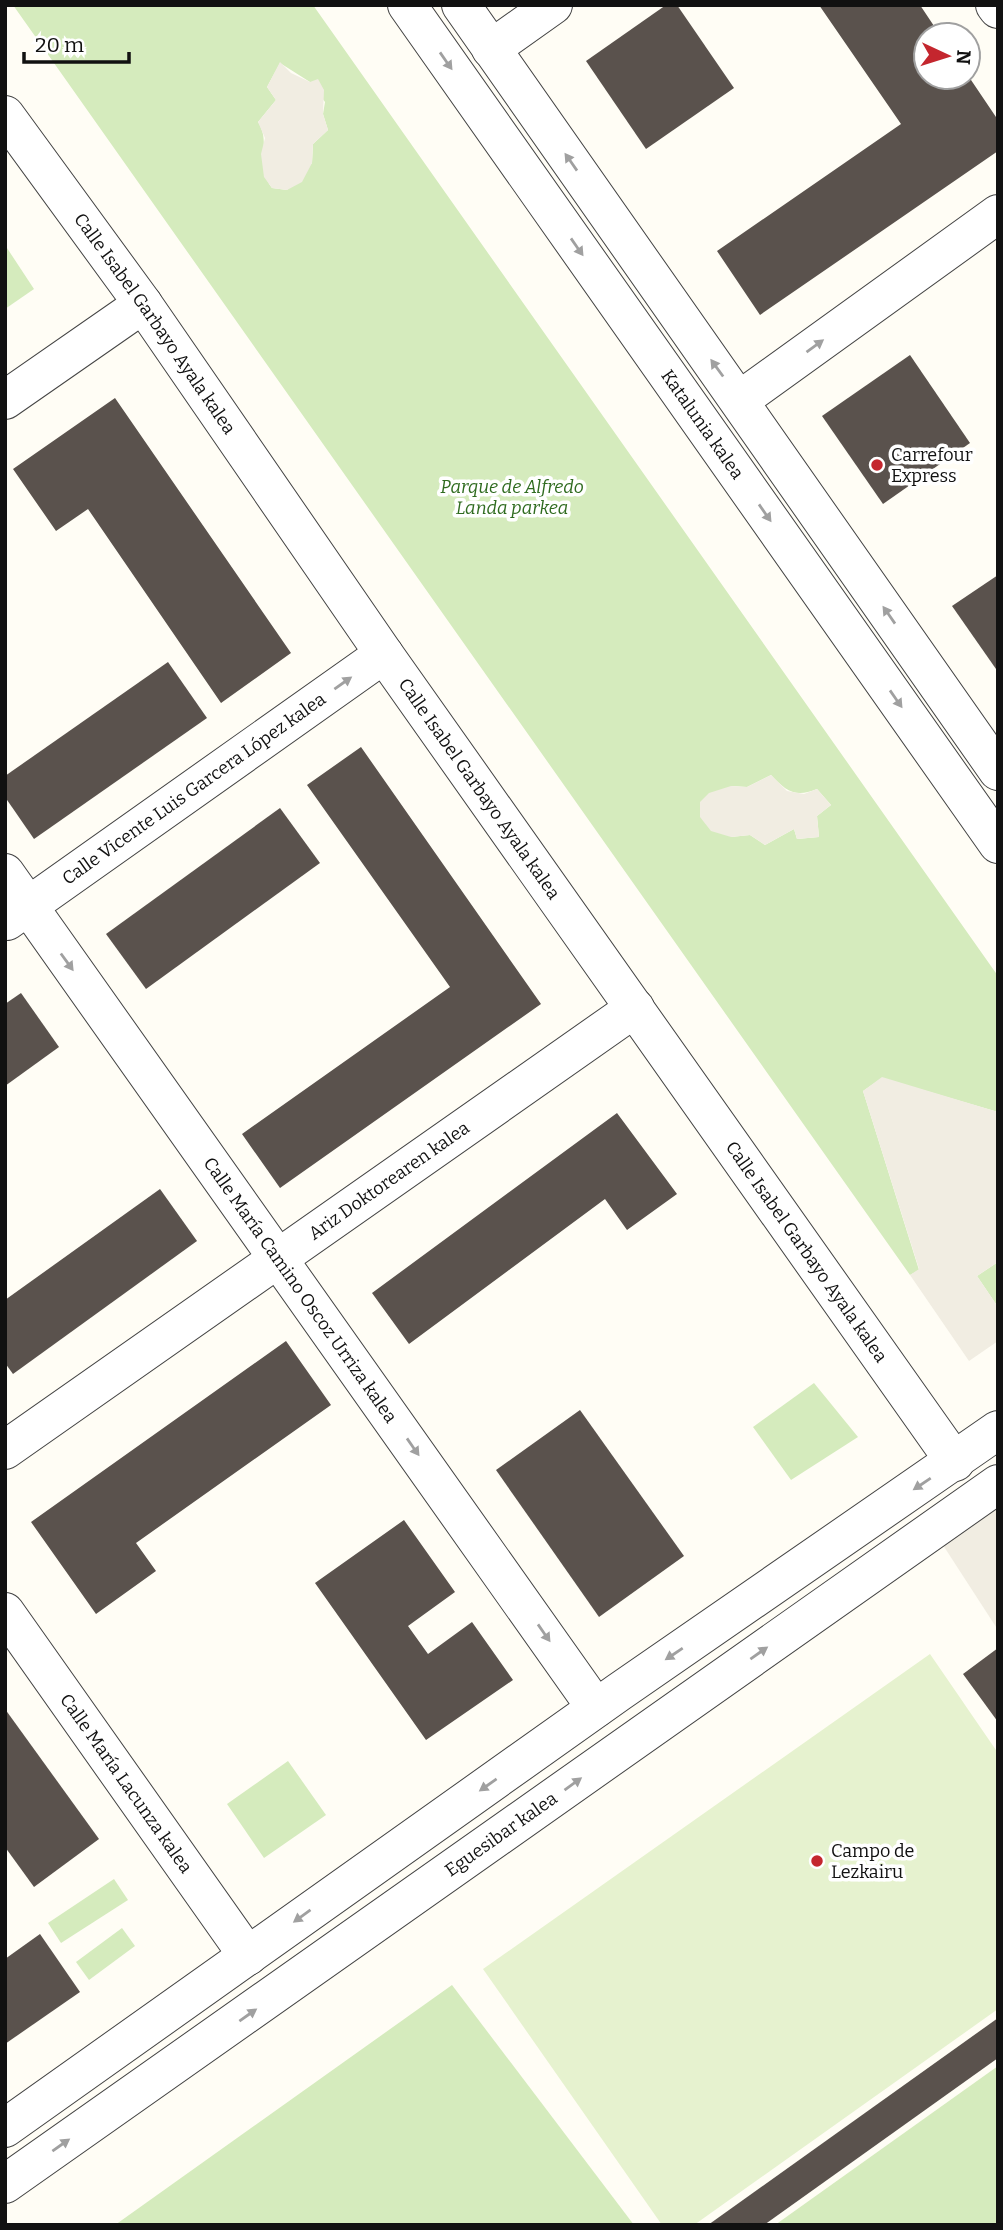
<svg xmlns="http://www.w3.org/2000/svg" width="1003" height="2230" font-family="Bitter,serif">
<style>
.green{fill:#d5ebbd;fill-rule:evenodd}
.pitch{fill:#e6f2cf}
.plaza{fill:#f1ede2}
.building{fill:#5a524d}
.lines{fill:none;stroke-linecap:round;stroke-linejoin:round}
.minor-casing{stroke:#444;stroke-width:40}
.minor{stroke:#fff;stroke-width:38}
.oneway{fill:#a0a0a0}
.poi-dot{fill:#c4262e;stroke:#fff;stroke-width:2.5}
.labels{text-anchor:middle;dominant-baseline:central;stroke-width:7;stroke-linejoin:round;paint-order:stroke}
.street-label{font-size:18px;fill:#111;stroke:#fff}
.poi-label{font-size:18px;fill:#111;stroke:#fff;text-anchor:start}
.park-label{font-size:18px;font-style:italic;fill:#2f6b1f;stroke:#fff}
</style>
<rect width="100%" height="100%" fill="#fffdf5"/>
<g class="green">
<path d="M13,5H313L998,976V1112L882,1078L863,1091L919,1270L910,1275ZM280,63L310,82L325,102L323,114L328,130L313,144L312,163L287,190L272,188C254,164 272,144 258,122L276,100L267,87ZM771,775C786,791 795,798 817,789L831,805L817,816L819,837L797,839L794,829L765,845L750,835L731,837V786L747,787Z"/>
<polygon points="5,245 34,289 5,309"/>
<polygon points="998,1262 998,1307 977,1276"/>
<polygon points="814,1383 858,1437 791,1480 753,1427"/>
<polygon points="288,1761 326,1815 264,1858 227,1804"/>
<polygon points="114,1879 128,1900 61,1943 48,1923"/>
<polygon points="122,1928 135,1946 89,1980 76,1962"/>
<polygon points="452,1985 634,2225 115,2225"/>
<polygon points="998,2066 998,2225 775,2225"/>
</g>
<polygon class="pitch" points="930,1654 998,1753 998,2009 694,2225 662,2225 483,1969"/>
<g class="plaza">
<polygon points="280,62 291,73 310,82 318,79 324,90 323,114 328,130 313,144 312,163 302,182 287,190 272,188 264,177 261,154 265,138 258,122 276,100 267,87"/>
<polygon points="771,775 787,791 804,794 817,789 831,805 817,816 819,837 797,839 794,829 765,845 750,835 731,837 711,831 700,817 700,802 709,793 731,786 747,787"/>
<polygon points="882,1077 998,1112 998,1262 977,1276 998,1307 998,1341 969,1361 910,1275 919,1269 863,1091"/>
<polygon points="998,1504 998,1630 941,1542"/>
</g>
<g class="building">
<polygon points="666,5 677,5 734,88 646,149 586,61"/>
<polygon points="819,5 920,5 940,35 926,35 926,77 969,77 998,120 998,151 760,315 717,251 901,124"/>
<polygon points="910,355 970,443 883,504 822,416"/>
<polygon points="115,398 291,653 221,703 88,509 56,531 13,469"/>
<polygon points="998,575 998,668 996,669 952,606"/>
<polygon points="168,662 207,718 34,839 5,797 5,776"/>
<polygon points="361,747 541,1004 280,1188 242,1134 450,987 307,785"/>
<polygon points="280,808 320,863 146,989 106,934"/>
<polygon points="21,993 59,1047 5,1086 5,1004"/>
<polygon points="617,1113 677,1194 627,1230 605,1199 409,1344 372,1293"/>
<polygon points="160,1189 197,1241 13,1374 5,1363 5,1300"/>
<polygon points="286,1341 331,1405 136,1543 156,1571 96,1614 31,1522"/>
<polygon points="580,1410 684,1556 599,1617 496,1470"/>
<polygon points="404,1520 455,1592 408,1626 428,1654 472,1622 513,1680 426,1740 315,1583"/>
<polygon points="998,1648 998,1722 963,1674"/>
<polygon points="5,1709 99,1839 34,1887 5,1847"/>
<polygon points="40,1934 80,1992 5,2044 5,1959"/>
<polygon points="998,2018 998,2058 764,2225 708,2225"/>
</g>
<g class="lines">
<defs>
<g id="minor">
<path id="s1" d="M407,5L998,844"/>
<polyline points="461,5 998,771"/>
<polyline points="995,5 998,9"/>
<polyline points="491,49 553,5"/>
<path id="s2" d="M5,115L143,304L384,654L955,1462"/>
<polyline points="5,400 143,304"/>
<polyline points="740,400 998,214"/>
<path id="s3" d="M5,873L596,1708"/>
<path id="s4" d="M7,921L384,654"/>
<path id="s5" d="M5,1450L635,1008"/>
<path id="s6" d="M5,1612L248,1956"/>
<polyline points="5,2128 619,1692 998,1430"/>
<path id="s7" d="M5,2184L998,1484"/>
</g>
</defs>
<use href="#minor" class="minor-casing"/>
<use href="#minor" class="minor"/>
</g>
<defs><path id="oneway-solid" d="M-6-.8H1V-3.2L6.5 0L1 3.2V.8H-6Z" transform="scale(1.75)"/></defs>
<g class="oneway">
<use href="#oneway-solid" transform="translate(446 61) rotate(55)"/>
<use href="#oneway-solid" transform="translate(571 162) rotate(-125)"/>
<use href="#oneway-solid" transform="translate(577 247) rotate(55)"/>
<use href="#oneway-solid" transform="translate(815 346) rotate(-36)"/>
<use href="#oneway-solid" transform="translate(717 368) rotate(-126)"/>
<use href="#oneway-solid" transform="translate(765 513) rotate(55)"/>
<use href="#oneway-solid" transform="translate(889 615) rotate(-125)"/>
<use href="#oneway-solid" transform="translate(343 683) rotate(-35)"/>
<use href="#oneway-solid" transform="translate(896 699) rotate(55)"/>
<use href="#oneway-solid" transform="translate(67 962) rotate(54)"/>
<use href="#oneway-solid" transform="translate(413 1447) rotate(55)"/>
<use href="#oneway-solid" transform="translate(922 1484) rotate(146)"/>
<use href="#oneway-solid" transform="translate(544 1633) rotate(55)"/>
<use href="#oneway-solid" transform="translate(759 1653) rotate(-35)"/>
<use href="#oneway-solid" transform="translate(674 1654) rotate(146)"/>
<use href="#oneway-solid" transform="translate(573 1784) rotate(-36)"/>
<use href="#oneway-solid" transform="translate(488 1785) rotate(145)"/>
<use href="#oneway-solid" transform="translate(302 1916) rotate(144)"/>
<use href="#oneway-solid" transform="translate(248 2015) rotate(-35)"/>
<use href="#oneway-solid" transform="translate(61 2145) rotate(-35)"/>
</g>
<g class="poi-dot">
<circle cx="877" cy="465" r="7"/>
<circle cx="817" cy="1861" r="7"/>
</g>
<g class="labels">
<g class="street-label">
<text stroke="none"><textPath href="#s2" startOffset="257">Calle Isabel Garbayo Ayala kalea</textPath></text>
<text stroke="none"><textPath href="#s1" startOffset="513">Katalunia kalea</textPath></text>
<text stroke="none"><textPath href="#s4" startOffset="229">Calle Vicente Luis Garcera López kalea</textPath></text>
<text stroke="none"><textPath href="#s2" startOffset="824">Calle Isabel Garbayo Ayala kalea</textPath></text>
<text stroke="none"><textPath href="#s5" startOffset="469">Ariz Doktorearen kalea</textPath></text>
<text stroke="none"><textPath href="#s2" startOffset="1391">Calle Isabel Garbayo Ayala kalea</textPath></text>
<text stroke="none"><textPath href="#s3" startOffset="511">Calle María Camino Oscoz Urriza kalea</textPath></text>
<text stroke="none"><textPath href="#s6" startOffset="210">Calle María Lacunza kalea</textPath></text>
<text stroke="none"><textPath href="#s7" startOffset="607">Eguesibar kalea</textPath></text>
</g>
<g class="poi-label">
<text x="891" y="455">Carrefour<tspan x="891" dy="21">Express</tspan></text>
<text x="831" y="1851">Campo de<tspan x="831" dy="21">Lezkairu</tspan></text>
</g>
<g class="park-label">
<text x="512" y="487">Parque de Alfredo<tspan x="512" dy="21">Landa parkea</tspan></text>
</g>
</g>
<rect width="1003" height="2230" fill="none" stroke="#111111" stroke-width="14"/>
<g transform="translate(947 56) rotate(94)"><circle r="33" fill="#ffffff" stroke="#a0a0a0" stroke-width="2"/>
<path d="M0-5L12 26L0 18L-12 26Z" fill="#c4262e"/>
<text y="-10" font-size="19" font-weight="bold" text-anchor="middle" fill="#111111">N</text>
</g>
<path d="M24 52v10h105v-10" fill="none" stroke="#111111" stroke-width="3.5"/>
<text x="35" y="52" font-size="21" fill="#111111" stroke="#ffffff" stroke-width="5" paint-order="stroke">20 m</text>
</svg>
